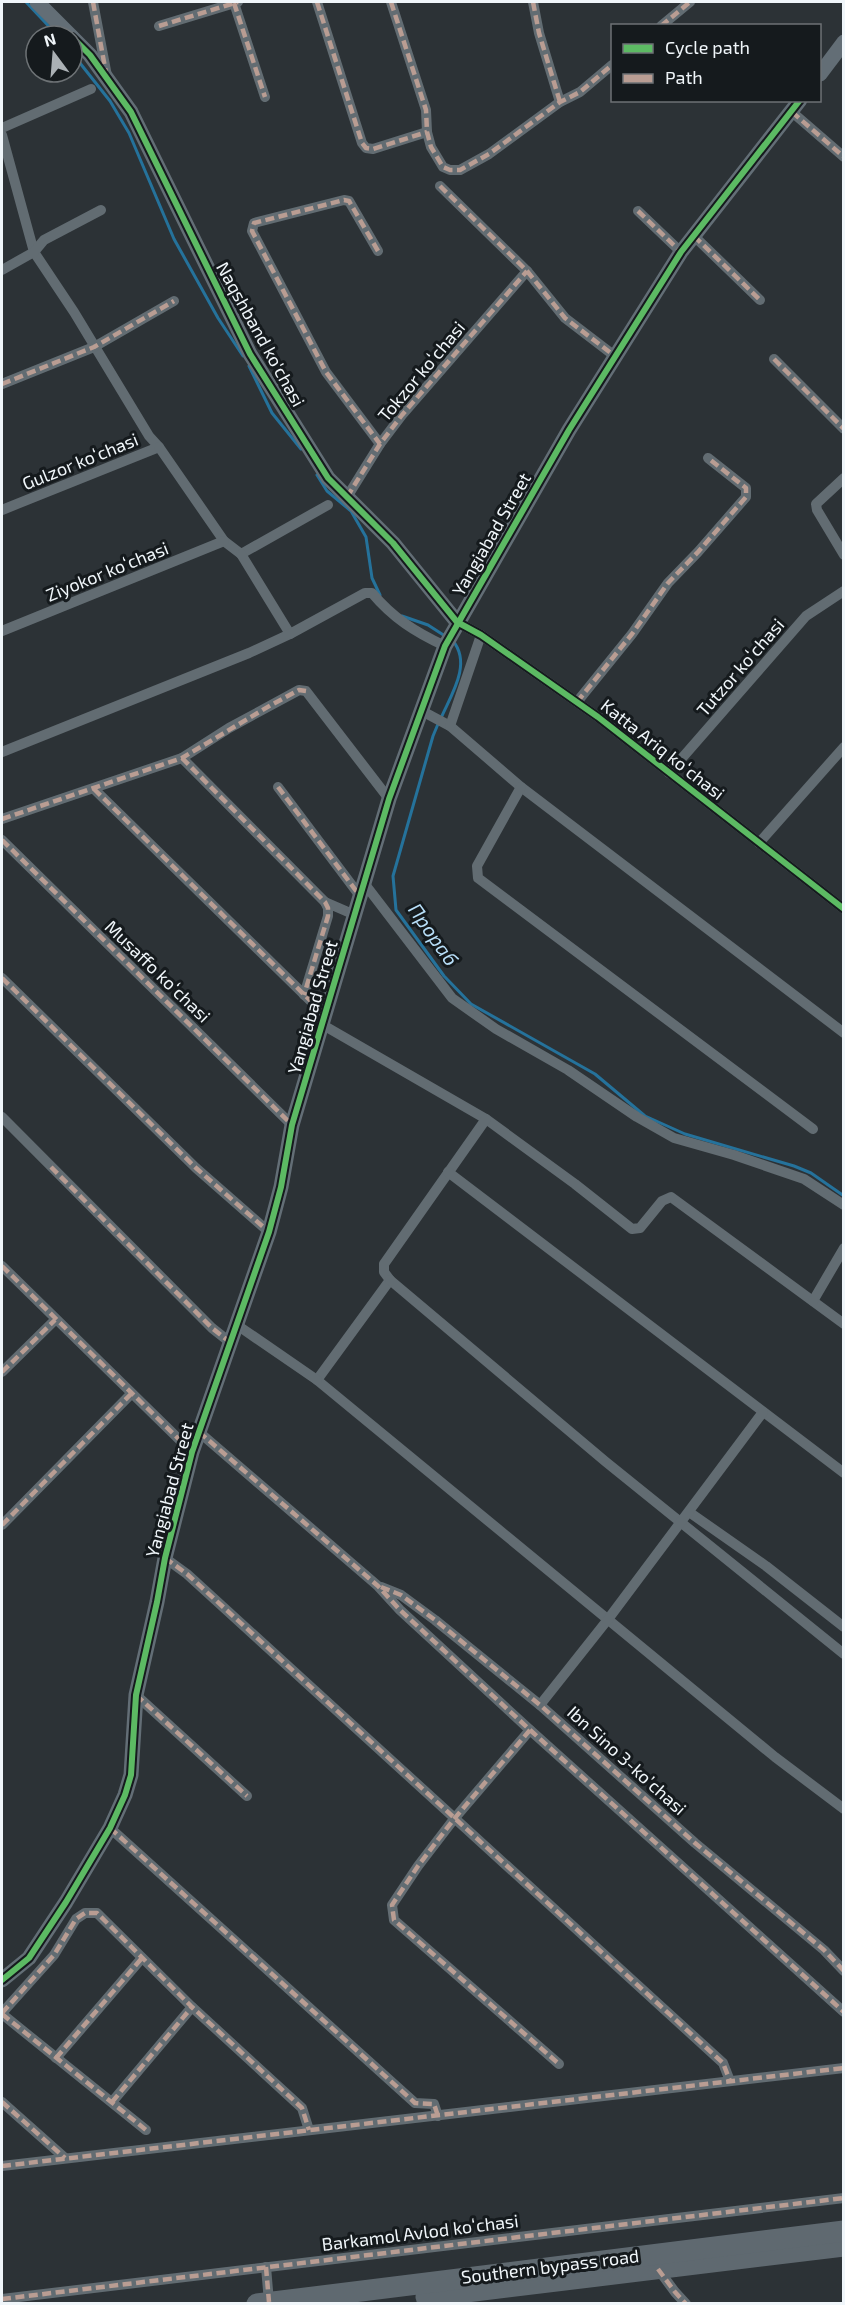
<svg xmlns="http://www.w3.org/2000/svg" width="845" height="2305" font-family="'Exo 2',sans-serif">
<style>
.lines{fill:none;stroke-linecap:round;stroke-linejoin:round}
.stream{stroke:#25729b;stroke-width:3}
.street{stroke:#626c72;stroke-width:10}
.secondary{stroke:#636e76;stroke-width:15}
.highway{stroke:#5f6970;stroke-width:21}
.quiet{stroke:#b99d93;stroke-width:4.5;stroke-dasharray:9 4.5;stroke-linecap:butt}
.cycleway-casing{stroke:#151a1d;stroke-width:10}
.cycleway{stroke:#5cba63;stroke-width:6}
.labels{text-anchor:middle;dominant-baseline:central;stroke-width:6;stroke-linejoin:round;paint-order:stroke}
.street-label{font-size:18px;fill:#f0f6fa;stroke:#151a1d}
.water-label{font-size:20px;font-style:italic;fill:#b8dff9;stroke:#151a1d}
</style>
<rect width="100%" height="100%" fill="#2c3236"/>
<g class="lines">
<g class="stream">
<polyline points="26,2 58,36"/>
<polyline points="72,53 110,101 129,133 174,239 218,318 243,356"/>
<polyline points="249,366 272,413 301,449"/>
<polyline points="317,475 327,491 351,511 366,537 372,578 380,595"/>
<polyline points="402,616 428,625 445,636"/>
<path d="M441,718C451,695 472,664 453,641"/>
<polyline points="438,724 433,736 393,876 396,910 444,976 471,1004 595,1074 645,1116 685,1134 794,1166 811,1173 844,1196"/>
</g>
<g class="street">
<polyline points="93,2 107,76"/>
<polyline points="317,2 362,143 366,148 373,149 427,132"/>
<polyline points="391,2 426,110 427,132 431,147 443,167 450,170 460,170 489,154 560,102 580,92 612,65"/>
<polyline points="533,2 539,33 560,102"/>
<polyline points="234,3 265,97"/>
<polyline points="159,26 238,2"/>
<polyline points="661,26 690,2"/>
<polyline points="792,112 844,157"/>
<polyline points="2,128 91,89"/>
<polyline points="2,135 34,252 74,312 149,436 159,447 2,510"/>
<polyline points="440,186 527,271 565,318 616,357"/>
<polyline points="638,211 681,252"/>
<polyline points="694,236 760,300"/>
<polyline points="378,251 349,201 344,200 254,223 252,231 326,372 380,444"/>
<polyline points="2,270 34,252 44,240 101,210"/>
<polyline points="774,359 844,429"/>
<polyline points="2,384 94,347 174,301"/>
<polyline points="159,447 224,541 241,554 328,505"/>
<polyline points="844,478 816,504 817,510 844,555"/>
<polyline points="347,497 380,444 402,415 527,271"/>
<polyline points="241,554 290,634"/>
<polyline points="457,622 481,635 598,717 844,909"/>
<polyline points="2,631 224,541"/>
<polyline points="577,702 632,634 668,583 698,552 746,497 746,488 708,458"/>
<polyline points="420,710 450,726 521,787 844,1033"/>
<polyline points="450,726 481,635"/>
<path d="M2,752L249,653L290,634L365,593H372C393,618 415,632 445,646"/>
<polyline points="182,758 325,902 328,908 328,916 304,995"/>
<polyline points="669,773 806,616 844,591"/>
<polyline points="278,787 360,896"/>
<polyline points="521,787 477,866 478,878 813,1129"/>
<polyline points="94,789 325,1015"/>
<polyline points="2,819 182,758 229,728 299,690 306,691 389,799"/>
<polyline points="2,840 292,1125"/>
<polyline points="759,843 844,747"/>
<polyline points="364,883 452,998 496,1029 568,1070 637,1117 674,1138 734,1155 804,1179 844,1205"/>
<polyline points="325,902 355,915"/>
<polyline points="2,978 196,1168 269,1232"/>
<polyline points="323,1025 486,1119 575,1184 632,1229 640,1228 662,1201 671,1197 844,1324"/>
<polyline points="2,1117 212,1328 231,1343"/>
<polyline points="486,1119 384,1264 384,1272 390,1280 317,1380 775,1757 844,1809"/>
<polyline points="448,1172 844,1473"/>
<polyline points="2,1266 192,1452"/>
<polyline points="390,1280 606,1462 844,1654"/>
<polyline points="813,1301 844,1248"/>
<polyline points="237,1325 317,1380"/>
<polyline points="2,1372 55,1320"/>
<polyline points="199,1432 378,1586 400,1610 530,1730 844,2012"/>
<polyline points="689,1512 766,1566 844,1627"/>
<polyline points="2,1525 131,1394"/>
<polyline points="165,1558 187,1574 723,2063 730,2081"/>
<polyline points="381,1587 401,1595 435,1620 540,1705 695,1843 824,1950 844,1971"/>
<polyline points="136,1695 247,1796"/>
<polyline points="540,1705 609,1618 763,1412"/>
<polyline points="530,1730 454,1819 418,1866 392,1905 394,1920 559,2064"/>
<polyline points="110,1828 415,2103 434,2104 438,2116"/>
<polyline points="2,2013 54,1955 76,1919 85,1913 97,1913 192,2007 302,2108 309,2130"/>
<polyline points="2,2014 146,2130"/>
<polyline points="56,2058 142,1958"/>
<polyline points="2,2102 65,2158"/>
<polyline points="112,2102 192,2007"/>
<polyline points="2,2166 844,2068"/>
<polyline points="266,2267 269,2302"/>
<polyline points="658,2269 675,2292 686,2304"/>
<polyline points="2,2299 844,2198"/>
</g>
<g class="secondary">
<polyline points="37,2 71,36"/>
<polyline points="72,37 90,55 131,112 250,354 328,478 393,543 457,622"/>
<polyline points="820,74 844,42"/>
<polyline points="2,1980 29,1958 66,1902 110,1828 125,1795 131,1775 136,1695 157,1602 165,1558 192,1452 269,1232 281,1187 292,1125 389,799 445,646 569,430 681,252 800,100"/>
</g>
<g class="highway">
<polyline points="426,2297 844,2246"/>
<polyline points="257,2304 844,2231"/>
</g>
<g class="quiet">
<polyline points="93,2 106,73"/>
<polyline points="317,2 362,143 366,148 373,149 427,132"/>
<polyline points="391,2 426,110 427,132 431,147 443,167 450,170 460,170 489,154 560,102 580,92 612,65"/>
<polyline points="533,2 539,33 560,102"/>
<polyline points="234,3 265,97"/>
<polyline points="159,26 238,2"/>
<polyline points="661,26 690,2"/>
<polyline points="792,112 844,157"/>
<polyline points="440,186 527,271 565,318 616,357"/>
<polyline points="638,211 681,252"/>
<polyline points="694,236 760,300"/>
<polyline points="378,251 349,201 344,200 254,223 252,231 326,372 380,444"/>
<polyline points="774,359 844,429"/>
<polyline points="2,384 94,347 174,301"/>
<polyline points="347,497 380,444 402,415 527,271"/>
<polyline points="577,702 632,634 668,583 698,552 746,497 746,488 708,458"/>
<polyline points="182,758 325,902 328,908 328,916 304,995"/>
<polyline points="278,787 360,896"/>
<polyline points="94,789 325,1015"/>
<polyline points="2,819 182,758 271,705 299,690 306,691"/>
<polyline points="2,840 292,1125"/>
<polyline points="2,978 196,1168 269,1232"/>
<polyline points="51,1167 212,1328 231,1343"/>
<polyline points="2,1266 192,1452"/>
<polyline points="2,1372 55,1320"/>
<polyline points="199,1432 378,1586 400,1610 530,1730 844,2012"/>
<polyline points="2,1525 131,1394"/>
<polyline points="165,1558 187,1574 723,2063 730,2081"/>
<polyline points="381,1587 401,1595 435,1620 540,1705 695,1843 824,1950 844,1971"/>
<polyline points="136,1695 247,1796"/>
<polyline points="530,1730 454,1819 418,1866 392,1905 394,1920 559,2064"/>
<polyline points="110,1828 415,2103 434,2104 438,2116"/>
<polyline points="2,2013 54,1955 76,1919 85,1913 97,1913 192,2007 302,2108 309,2130"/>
<polyline points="2,2014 146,2130"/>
<polyline points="56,2058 142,1958"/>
<polyline points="2,2102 65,2158"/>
<polyline points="112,2102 192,2007"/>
<polyline points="2,2166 844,2068"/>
<polyline points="266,2267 269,2302"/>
<polyline points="658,2269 675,2292 686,2304"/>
<polyline points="2,2299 844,2198"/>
</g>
<defs>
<g id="cycleway">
<polyline points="72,37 90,55 131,112 250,354 328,478 393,543 457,622 481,635 598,717 844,909"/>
<polyline points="2,1980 29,1958 66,1902 110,1828 125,1795 131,1775 136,1695 157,1602 165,1558 192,1452 269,1232 281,1187 292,1125 389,799 445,646 569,430 681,252 800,100"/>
</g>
</defs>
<use href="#cycleway" class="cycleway-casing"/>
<use href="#cycleway" class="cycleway"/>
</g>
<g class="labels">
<g class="street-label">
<text transform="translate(261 334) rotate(61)">Naqshband ko'chasi</text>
<text transform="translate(421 371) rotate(-50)">Tokzor koʻchasi</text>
<text transform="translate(80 461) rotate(-22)">Gulzor koʻchasi</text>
<text transform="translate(491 534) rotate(-60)">Yangiabad Street</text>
<text transform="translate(107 571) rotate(-22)">Ziyokor koʻchasi</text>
<text transform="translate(740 667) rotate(-49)">Tutzor koʻchasi</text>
<text transform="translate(663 749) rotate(38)">Katta Ariq koʻchasi</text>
<text transform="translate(158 971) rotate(44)">Musaffo koʻchasi</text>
<text transform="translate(312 1007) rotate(-74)">Yangiabad Street</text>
<text transform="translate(169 1490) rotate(-75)">Yangiabad Street</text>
<text transform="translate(627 1760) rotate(42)">Ibn Sino 3-koʼchasi</text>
<text transform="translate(420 2232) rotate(-7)">Barkamol Avlod koʻchasi</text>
<text transform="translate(550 2266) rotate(-7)">Southern bypass road</text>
</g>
<g class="water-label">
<text transform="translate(434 934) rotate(55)">Прораб</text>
</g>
</g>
<rect width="845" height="2305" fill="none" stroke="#f0f6fa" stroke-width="6"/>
<rect x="611" y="24" width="210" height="78" fill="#151a1d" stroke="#6d7275" stroke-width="1.5"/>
<rect x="623" y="44" width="30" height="9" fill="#5cba63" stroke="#6d7275" stroke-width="1.5"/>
<text x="665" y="54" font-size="18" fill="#f0f6fa">Cycle path</text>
<rect x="623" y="74" width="30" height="9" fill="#b99d93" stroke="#6d7275" stroke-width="1.5"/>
<text x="665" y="84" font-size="18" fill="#f0f6fa">Path</text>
<g transform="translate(54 54) rotate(344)"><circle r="28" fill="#151a1d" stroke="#6d7275" stroke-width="1.5"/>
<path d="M0-4.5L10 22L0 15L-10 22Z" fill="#abb1b5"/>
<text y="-9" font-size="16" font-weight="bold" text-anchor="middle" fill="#f0f6fa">N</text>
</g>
</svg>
